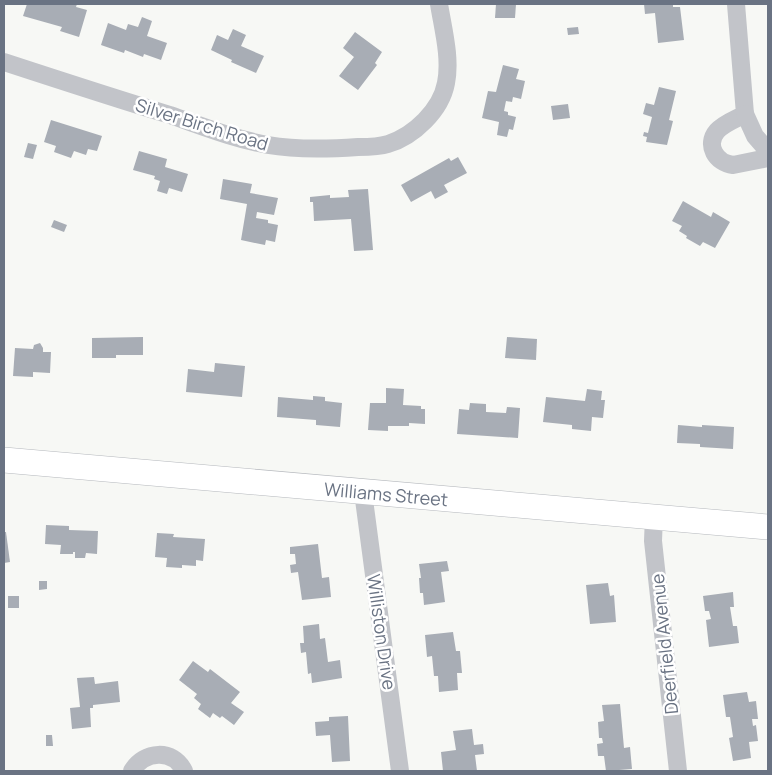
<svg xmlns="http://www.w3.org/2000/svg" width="772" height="775" font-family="Manrope,sans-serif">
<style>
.building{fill:#a8adb5}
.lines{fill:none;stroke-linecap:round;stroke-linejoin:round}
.secondary-casing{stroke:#b5b8bd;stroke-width:26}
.minor{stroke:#c2c4c9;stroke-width:18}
.secondary{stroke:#fff;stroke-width:25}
.labels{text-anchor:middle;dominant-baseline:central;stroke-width:5;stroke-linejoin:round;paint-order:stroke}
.street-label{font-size:18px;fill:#6a7383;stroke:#fff}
</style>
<rect width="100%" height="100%" fill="#f7f8f5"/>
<g class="building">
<polygon points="27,4 77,4 76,7 87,10 79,37 60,31 62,27 23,16"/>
<polygon points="496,4 516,4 515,18 495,18"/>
<polygon points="644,4 673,4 673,7 680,7 684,40 658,43 655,13 645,14"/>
<polygon points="142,17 152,21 147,36 167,43 161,60 144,54 143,57 125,50 124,53 101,45 108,23 126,30 128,24 138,27"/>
<polygon points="578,27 579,34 568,35 567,28"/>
<polygon points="233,29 246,35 241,46 264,56 256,73 231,62 232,60 211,50 217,35 228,40"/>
<polygon points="355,32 382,52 375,63 377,65 358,90 339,76 354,57 343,48"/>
<polygon points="503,65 519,69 516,79 525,81 521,99 513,97 512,102 506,101 504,111 508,112 508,115 516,117 513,130 509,129 507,137 497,135 499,122 482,118 488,91 496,92"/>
<polygon points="659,87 676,91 669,120 673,121 667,145 646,142 647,137 643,136 644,132 648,133 652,117 643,114 646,103 654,105"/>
<polygon points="568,104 570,118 553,120 551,106"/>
<polygon points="51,120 102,136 97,151 88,149 86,155 74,151 71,158 54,152 56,146 44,142"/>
<polygon points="28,143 37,145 33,159 24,157"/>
<polygon points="139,151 167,159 165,167 188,174 182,192 169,188 167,194 157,191 160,181 154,179 155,176 133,170"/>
<polygon points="458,157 467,173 444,185 448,192 435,199 431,191 411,202 401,185 449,158 451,161"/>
<polygon points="223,179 252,184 250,193 278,198 274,215 257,212 256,218 268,220 268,223 278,225 275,242 266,240 265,245 241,240 247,204 220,199"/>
<polygon points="368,189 373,250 354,251 351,219 314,221 313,202 310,202 310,197 330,195 330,198 349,197 348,190"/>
<polygon points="683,201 711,217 713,212 730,222 715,248 703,242 700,246 686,238 687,236 679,231 682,226 672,221"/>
<polygon points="54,220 67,225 64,232 51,227"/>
<polygon points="143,337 143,355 116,355 116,358 92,358 92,338"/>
<polygon points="507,337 537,339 536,360 505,358"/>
<polygon points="40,343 43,348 43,352 51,352 50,373 33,372 33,377 13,376 15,348 33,349 34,345"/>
<polygon points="215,363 245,366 242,397 186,392 188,369 214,372"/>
<polygon points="386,388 404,389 403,405 421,406 421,409 425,409 425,424 409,423 409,426 388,426 388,431 368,430 370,403 386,403"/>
<polygon points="587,389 602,391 601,400 605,400 603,418 592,417 591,431 572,429 572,425 543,422 546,397 585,401"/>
<polygon points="313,396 325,397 325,401 342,403 340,427 316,425 316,420 277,417 278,397 313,400"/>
<polygon points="470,403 486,404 486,412 506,413 507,407 520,408 518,438 457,434 459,409 469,410"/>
<polygon points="678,425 702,427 702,425 734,427 733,449 700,447 700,444 677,443"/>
<polygon points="46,525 69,526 69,530 98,531 97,554 86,553 85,558 75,558 75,552 73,552 73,554 60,554 61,545 45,544"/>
<polygon points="4,532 6,532 10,562 4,563"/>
<polygon points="157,533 174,534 173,537 205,539 203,561 196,560 196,566 182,565 182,568 166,567 167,558 155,557"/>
<polygon points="318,544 322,578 329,577 331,597 302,600 298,572 291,573 290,565 296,564 295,554 290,554 290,547"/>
<polygon points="447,561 449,571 441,572 445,602 424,605 423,593 420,593 419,578 421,578 419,564"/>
<polygon points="39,581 47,581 47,589 39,590"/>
<polygon points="608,583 610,596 614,595 616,622 590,624 586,585"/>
<polygon points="733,592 734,607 730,607 733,626 737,626 739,643 709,647 706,620 711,619 709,611 705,611 703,596"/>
<rect x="8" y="596" width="11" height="12"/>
<polygon points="319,624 320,639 325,638 328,662 340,660 342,678 312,683 311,673 308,674 306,652 301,653 300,643 304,643 303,626"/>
<polygon points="453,632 456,651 460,651 462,673 457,673 458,690 439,692 438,676 434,676 432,656 427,657 425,635"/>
<polygon points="193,661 208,672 210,669 240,692 231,703 244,712 234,725 222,716 220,718 213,713 210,718 198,709 201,704 194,698 197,694 179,680"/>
<polygon points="94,677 95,684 118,681 120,702 93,705 93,708 90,708 91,727 72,729 70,708 80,707 77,678"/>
<polygon points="747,692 749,702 756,701 758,719 752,719 753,726 756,725 758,741 749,742 751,758 733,761 729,738 733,737 730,717 726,717 723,695"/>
<polygon points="620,704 624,748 630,747 632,769 606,771 604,756 598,756 597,744 603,743 602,738 599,738 598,722 604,721 602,705"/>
<polygon points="348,716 350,761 332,762 330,735 316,736 315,722 329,721 329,717"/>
<polygon points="472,729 474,745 483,744 484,754 475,755 477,771 443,771 441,752 456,750 453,731"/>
<polygon points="46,735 52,735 53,746 46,746"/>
</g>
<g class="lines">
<defs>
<polyline id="secondary" points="4,460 768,527"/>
</defs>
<use href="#secondary" class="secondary-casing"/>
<g class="minor">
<path d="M736,4L745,114C736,119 724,123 717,131C705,145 716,163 733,165L768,158"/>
<path d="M4,62C59,80 114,98 170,115C202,126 234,139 268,145C297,150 329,149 358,147C368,147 379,147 388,144C414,136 441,110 446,83C451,58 443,29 439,4"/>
<polyline points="745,114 755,136 768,151"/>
<polyline points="363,492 400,771"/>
<polyline points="654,516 653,541 678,771"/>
<path d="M132,771C144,751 173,748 184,771"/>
</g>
<use href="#secondary" class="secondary"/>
</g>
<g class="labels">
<g class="street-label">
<text transform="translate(202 124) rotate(17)">Silver Birch Road</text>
<text transform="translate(386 494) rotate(5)">Williams Street</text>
<text transform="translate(382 632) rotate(82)">Williston Drive</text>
<text transform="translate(664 644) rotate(-96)">Deerfield Avenue</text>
</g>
</g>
<rect width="772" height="775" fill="none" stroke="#6a7383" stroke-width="10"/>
</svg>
